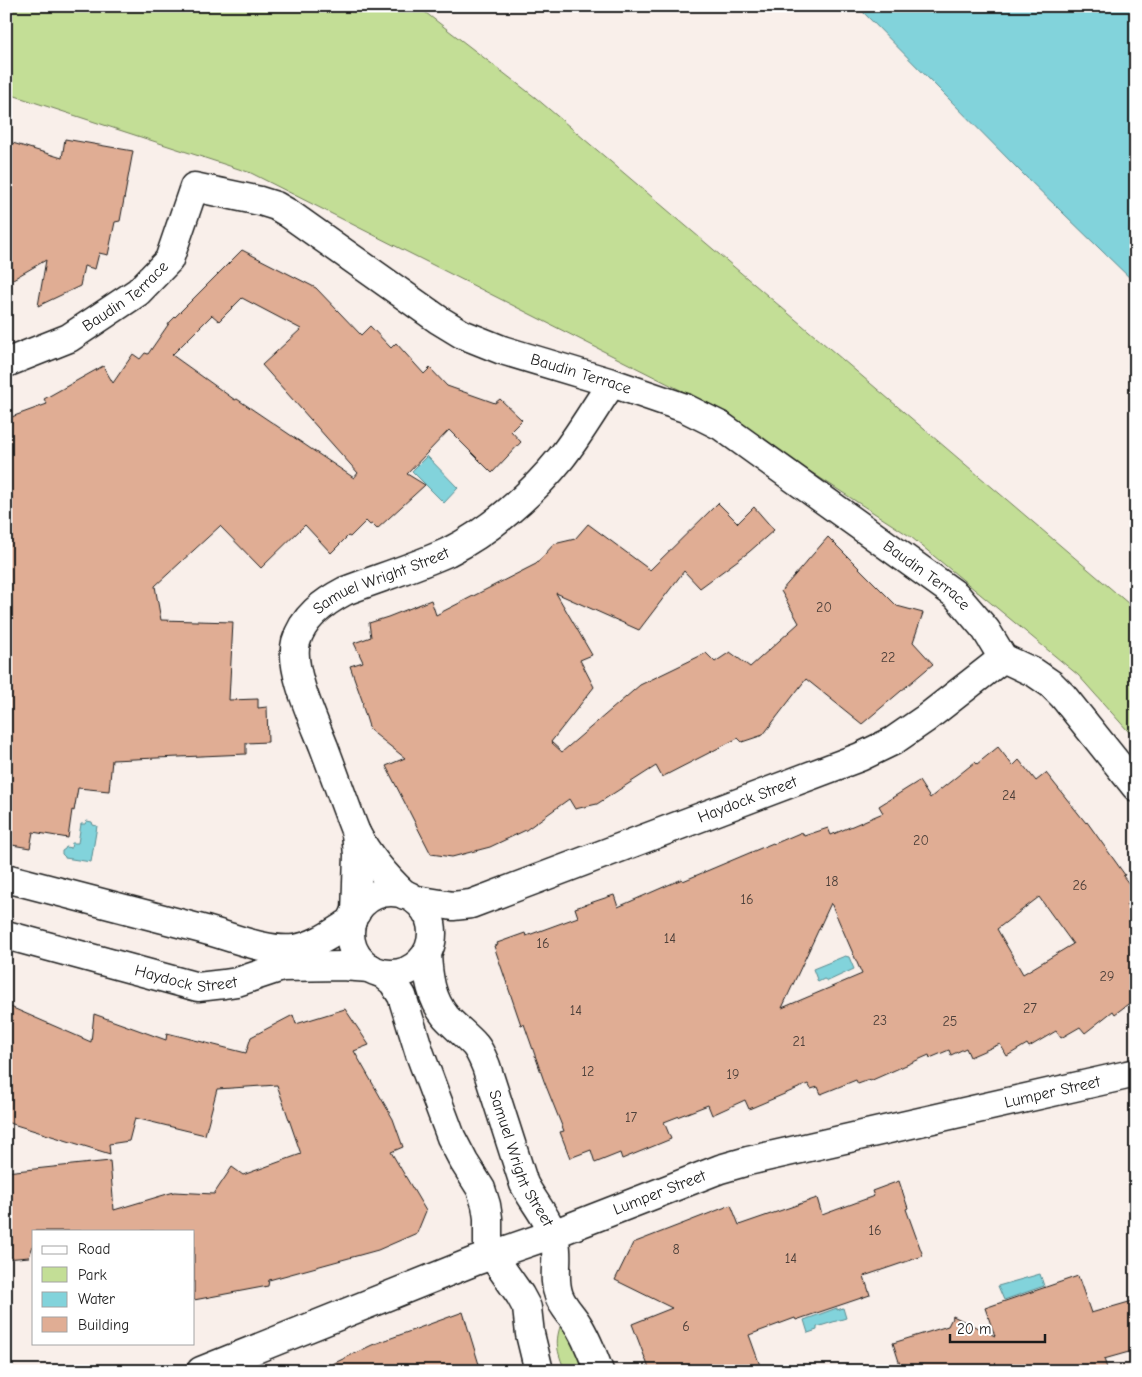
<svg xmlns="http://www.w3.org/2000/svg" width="1142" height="1377" font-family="'Comic Neue',sans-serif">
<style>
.green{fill:#c3de96;stroke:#707d59}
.water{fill:#82d3db;stroke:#598a8f}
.building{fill:#e0ad94;stroke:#1c1c1c;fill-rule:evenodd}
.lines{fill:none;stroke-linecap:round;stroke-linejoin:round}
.minor-casing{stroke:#1c1c1c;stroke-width:31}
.minor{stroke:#fff;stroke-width:28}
.labels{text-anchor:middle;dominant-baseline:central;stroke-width:4.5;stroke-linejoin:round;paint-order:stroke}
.number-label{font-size:14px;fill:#4d403a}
.street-label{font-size:16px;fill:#1c1c1c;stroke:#fff}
</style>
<rect width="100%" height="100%" fill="#f9efea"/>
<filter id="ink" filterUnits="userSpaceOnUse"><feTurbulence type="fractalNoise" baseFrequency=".02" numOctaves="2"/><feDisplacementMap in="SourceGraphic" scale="10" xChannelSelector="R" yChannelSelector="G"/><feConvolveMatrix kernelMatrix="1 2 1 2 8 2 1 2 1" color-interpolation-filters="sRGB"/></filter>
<g filter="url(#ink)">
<g class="green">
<polygon points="6,6 417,6 536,98 1136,610 1136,740 1078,675 911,537 700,400 251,173 6,93"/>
<path d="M562,1321L588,1371H565C557,1350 554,1343 562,1321Z"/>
</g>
<g class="water">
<polygon points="857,6 1136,6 1136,284 1023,174"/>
<polygon points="427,456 458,488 444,503 412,471"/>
<polygon points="87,821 92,822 93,825 97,826 91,862 65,858 65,857 62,854 62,851 65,849 66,847 71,848 72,843 78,843 81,824 85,824"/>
<polygon points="845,956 849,957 854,969 828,981 824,979 818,982 813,969"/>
<polygon points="1040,1274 1044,1286 1004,1300 998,1286"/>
<polygon points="837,1308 837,1310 843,1308 846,1318 817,1327 817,1330 808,1333 804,1320"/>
</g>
<g class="building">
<polygon points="65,139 133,151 120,221 115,222 108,255 99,253 95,269 84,266 80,286 38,306 46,260 6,283 6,141 62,158"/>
<path d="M242,250L316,288L361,335L370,326L391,348L396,343L424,374L430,368L447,386L495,403L500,399L522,420L511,431L521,442L492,473L449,430L407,474L425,485L377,529L372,524L370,525L366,521L350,537L348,536L331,553L305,525L261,568L220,526L155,586L161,620L233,622L229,700L258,699V708L267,707L268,742L246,743V754L112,760L109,791L78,788L74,811L72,810L68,838L33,832L30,848L6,844V419L47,404L44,399L103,366L113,383L133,354L140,359L145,353L148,354L170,322ZM242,298L301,329L262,365L358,473L354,478L237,399L235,400L172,355L212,315L219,321Z"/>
<polygon points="718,503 738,523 754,507 774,530 749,552 700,588 684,571 639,630 556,593 592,655 580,660 594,687 551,742 562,752 640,685 706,653 715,662 730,652 750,667 799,623 781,591 828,537 897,606 923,613 913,642 933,664 862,724 806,679 763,735 742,742 738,738 662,777 656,766 597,804 575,809 569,799 526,830 490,847 452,857 431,854 386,766 405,758 370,730 362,704 363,703 350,666 363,662 354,643 371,637 369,623 388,617 431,600 436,615 536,564 554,544 575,539 588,524 650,570"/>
<path d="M998,747L1013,766L1019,760L1036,781L1046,773L1086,823L1087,822L1125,875L1123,876L1136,893V898L1126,905L1136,918V998L1115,1014L1113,1011L1085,1033L1080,1027L1061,1038L1056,1031L1029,1047L1027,1044L1007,1056L1000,1044L970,1057L966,1048L951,1055L949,1050L930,1058L929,1055L870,1081L869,1080L858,1084L856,1080L821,1094L818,1087L811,1089L808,1084L749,1109L745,1100L712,1115L708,1105L664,1122L671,1139L622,1159L620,1153L595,1163L591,1150L570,1158L560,1132L564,1131L544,1081L524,1024L521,1025L494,946L498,945L497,943L525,933L526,936L578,917L575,908L614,895L618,907L682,879L683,881L773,843L774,844L802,832L804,836L828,828L831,835L883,813L879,806L919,781L930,798L975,762L977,764ZM1039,897L1073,944L1023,974L997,929ZM831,903L862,974L782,1008Z"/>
<polygon points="6,1005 91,1042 94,1014 166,1040 167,1033 246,1053 251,1037 293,1015 296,1024 345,1009 369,1045 354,1051 393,1119 403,1147 391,1152 426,1211 417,1233 378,1250 269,1280 268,1286 194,1300 194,1231 34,1231 34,1243 29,1257 6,1259 6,1172 110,1161 114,1210 174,1192 214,1194 232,1167 243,1175 301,1154 277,1085 217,1089 205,1135 135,1118 129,1141 109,1144 110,1154 6,1122"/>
<polygon points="899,1181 908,1208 906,1209 923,1256 864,1276 870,1295 796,1320 795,1318 749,1335 762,1371 650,1371 632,1324 672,1308 615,1280 633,1243 731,1205 739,1225 817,1198 822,1215 874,1196 872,1191"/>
<polygon points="1078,1276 1091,1313 1136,1300 1136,1350 1104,1359 1108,1371 902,1371 893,1343 948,1326 953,1316 995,1336 985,1308"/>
<polygon points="463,1312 481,1371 318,1371 372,1345"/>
</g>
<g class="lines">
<defs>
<g id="minor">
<path id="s1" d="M6,363L69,338L138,292L169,260L194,187L260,201L276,206L288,213L439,320L462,334L502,350L612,383L685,408L721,426L956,595L986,630L1003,658L1035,673L1051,684L1063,696L1136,787"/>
<path d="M6,878C71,895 137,912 202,929C230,936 265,952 294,949C316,946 334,932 352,921"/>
<circle cx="391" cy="933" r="41"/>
<path id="s2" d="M405,895C386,877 368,856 356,833C345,805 335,776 324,747C314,721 289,669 296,642C303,617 324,602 345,591C379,578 415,567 448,552C489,532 533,493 561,458C580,434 595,407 612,383"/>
<path id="s3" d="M416,900L453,906L471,904L860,757L893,741L925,719L1003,658"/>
<polyline points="356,913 358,855 356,833"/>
<path id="s4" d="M6,935L198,987L224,984L237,982L282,967L342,966L370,968"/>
<path id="s5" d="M427,954C428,976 431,999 446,1017C455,1027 466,1035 475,1045C480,1051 483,1059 486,1066L524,1184C534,1203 550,1220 555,1242C559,1260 552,1278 559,1296C563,1307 572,1315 578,1325C587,1339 593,1355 599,1371"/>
<polyline points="383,974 393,982 402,996 420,1054 451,1137 464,1162 481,1189 486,1205 488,1218 488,1245 492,1255 520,1295 527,1308 530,1334 539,1371"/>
<path id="s6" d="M201,1371L475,1261L553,1234L720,1169L748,1161L1136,1073"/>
</g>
</defs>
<use href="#minor" class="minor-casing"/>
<use href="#minor" class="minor"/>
</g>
</g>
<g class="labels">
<g class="number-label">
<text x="824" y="607">20</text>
<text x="888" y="657">22</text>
<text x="1009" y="795">24</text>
<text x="921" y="840">20</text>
<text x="832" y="881">18</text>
<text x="1080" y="885">26</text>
<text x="747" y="899">16</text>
<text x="670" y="938">14</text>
<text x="543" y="943">16</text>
<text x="1107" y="976">29</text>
<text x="1030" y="1008">27</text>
<text x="576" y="1010">14</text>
<text x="880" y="1020">23</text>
<text x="950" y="1021">25</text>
<text x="799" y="1041">21</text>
<text x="588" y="1071">12</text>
<text x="733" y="1074">19</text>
<text x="631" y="1117">17</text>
<text x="875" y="1230">16</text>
<text x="676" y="1249">8</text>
<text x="791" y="1258">14</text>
<text x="686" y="1326">6</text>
</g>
<g class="street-label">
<text stroke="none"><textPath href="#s1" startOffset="138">Baudin Terrace</textPath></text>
<text stroke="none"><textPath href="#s1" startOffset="708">Baudin Terrace</textPath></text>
<text stroke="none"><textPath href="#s1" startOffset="1112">Baudin Terrace</textPath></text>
<text stroke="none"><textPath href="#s2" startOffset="391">Samuel Wright Street</textPath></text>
<text stroke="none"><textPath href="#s3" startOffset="351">Haydock Street</textPath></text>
<text stroke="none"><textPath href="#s4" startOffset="186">Haydock Street</textPath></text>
<text stroke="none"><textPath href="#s6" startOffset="898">Lumper Street</textPath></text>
<text stroke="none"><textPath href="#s5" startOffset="230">Samuel Wright Street</textPath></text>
<text stroke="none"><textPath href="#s6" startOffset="492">Lumper Street</textPath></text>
</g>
</g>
<rect width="1142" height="1377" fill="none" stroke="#fff" stroke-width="25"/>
<rect x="12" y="12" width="1117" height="1352" fill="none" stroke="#1c1c1c" stroke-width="2" filter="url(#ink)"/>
<rect x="32" y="1230" width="162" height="115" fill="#ffffff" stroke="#a4a4a4"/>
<rect x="42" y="1246" width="25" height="8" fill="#ffffff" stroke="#a4a4a4"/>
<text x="78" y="1254" font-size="15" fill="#1c1c1c">Road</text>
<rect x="42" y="1267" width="25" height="15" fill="#c3de96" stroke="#a4a4a4"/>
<text x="78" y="1280" font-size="15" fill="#1c1c1c">Park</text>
<rect x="42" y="1292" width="25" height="15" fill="#82d3db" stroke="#a4a4a4"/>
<text x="78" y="1304" font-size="15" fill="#1c1c1c">Water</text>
<rect x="42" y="1317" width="25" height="15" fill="#e0ad94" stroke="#a4a4a4"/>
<text x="78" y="1330" font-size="15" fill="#1c1c1c">Building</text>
<path d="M950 1334v8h95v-8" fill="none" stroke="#1c1c1c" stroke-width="2.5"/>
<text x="957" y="1334" font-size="15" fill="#1c1c1c" stroke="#ffffff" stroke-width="4" paint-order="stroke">20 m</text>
</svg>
